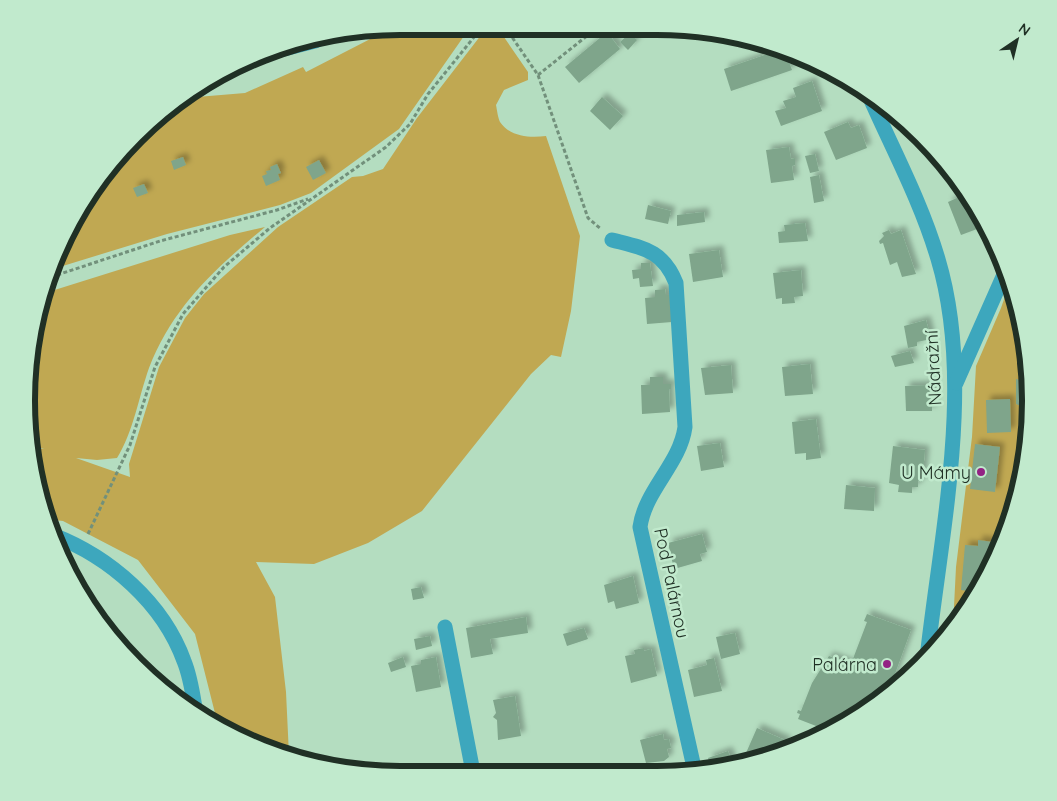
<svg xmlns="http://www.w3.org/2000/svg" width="1057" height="801" font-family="Quicksand,sans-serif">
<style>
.green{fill:#c0a852}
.building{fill:#7fa58b;filter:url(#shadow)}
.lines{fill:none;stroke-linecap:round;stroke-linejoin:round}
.path{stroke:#72907b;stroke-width:3;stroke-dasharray:4 2.5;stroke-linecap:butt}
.minor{stroke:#3da7bd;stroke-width:15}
.poi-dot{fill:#932384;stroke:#c1eacd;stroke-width:2}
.labels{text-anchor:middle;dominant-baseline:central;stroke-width:5;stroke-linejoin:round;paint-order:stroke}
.street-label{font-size:18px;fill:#203025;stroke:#c1eacd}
.poi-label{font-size:18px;fill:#203025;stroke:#c1eacd;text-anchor:end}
.rim{fill:none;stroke:#203025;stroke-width:6}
</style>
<defs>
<filter id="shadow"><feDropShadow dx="4.5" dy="-4.5" stdDeviation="2.5" flood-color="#0004"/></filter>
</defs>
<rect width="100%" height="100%" fill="#b4ddc0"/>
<g class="green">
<polygon points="401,26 471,26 399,129 311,193 280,205 167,234 53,269 65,235 136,136 185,98 245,93 303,67 306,72 378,35 384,28"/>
<path d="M488,26L497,27L528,72V80L504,90L496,105C497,110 498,118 500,122C510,137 530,138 546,136L580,236L571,311L561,357L551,355L531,374L422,511L368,543L314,564L256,562L275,597L286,692L289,755L258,746L218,725L195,634L138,560L63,521L46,519L32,448L44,449L31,445L27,425L34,327L45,293L230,235L265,227C216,268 173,306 149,368C139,396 133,433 117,458L97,460L76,458L130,477L129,464L159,367L185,318L204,294L278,227L352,177L363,176L383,169L417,118Z"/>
<path d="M1010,282C1014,297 1021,313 1024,329C1027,352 1031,378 1031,401C1029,480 1003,565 953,626L956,567L972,437L976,366L1001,308Z"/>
</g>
<g class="building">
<polygon points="607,32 620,49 579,83 565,67"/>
<polygon points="630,33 637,40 628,50 620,42"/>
<polygon points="779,50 786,54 792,70 731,91 724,69"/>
<polygon points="812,81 822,111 781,126 775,111 786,108 783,101 796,97 793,88"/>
<polygon points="602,97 623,116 610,130 590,111"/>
<polygon points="848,122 851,128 859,125 867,148 836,160 824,132"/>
<polygon points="789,147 791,159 795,158 795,165 792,166 794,180 771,183 766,150"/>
<polygon points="815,154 819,171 810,173 805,156"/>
<polygon points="183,157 186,165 174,170 171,161"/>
<polygon points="319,160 326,173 313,180 306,167"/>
<polygon points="277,164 281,173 278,174 280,180 266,186 262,176 267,174 266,171 271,170 270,167"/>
<polygon points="819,175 824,201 814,203 810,177"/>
<polygon points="144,184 148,193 137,197 133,188"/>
<polygon points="968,193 985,226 961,235 948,202"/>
<polygon points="648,205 671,211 668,224 645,219"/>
<polygon points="704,212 705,222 677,226 677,215"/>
<polygon points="805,223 808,241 779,243 778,232 785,231 784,225"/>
<polygon points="889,230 891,234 901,230 916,274 902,277 897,262 890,265 883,243 880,244 879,241 884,236 882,233"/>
<polygon points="719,250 723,277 693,282 689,254"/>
<polygon points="641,263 650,263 653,286 640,287 639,278 633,279 632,270 641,269"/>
<polygon points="801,270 803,296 794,297 795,303 782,304 782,298 776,299 773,273"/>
<polygon points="665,289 666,295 670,295 672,322 647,324 645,298 655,297 655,290"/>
<polygon points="926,320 931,339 917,342 917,346 908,348 904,326"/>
<polygon points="910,351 914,363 895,367 891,356"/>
<polygon points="810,364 813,394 785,396 782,367"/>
<polygon points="731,365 733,393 705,395 701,368"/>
<polygon points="650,377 663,377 663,384 671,384 671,389 669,389 670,412 642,414 641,385 650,385"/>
<polygon points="1016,379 1029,383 1030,410 1016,404"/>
<polygon points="932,385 932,411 906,411 905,386"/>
<polygon points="1010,399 1011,432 987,433 986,400"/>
<polygon points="816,419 821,458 806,460 806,453 795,454 792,422"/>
<polygon points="720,443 724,467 701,471 697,446"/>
<polygon points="975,444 1000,447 995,492 970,489"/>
<polygon points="893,446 925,450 922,482 918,481 918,487 912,487 912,493 898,492 899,485 889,483"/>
<polygon points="846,485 875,488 874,511 844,509"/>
<polygon points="702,534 707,552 700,554 702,561 674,569 668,543"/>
<polygon points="978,540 993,542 992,562 974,597 974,592 961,590 965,545 978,546"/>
<polygon points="633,576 639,603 616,609 614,601 608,603 604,585"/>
<polygon points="421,587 424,598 413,600 411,589"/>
<polygon points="867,614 911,630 888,693 865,712 829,731 798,719 800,714 797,713 798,710 801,711 812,683 829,656 851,664 867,622 864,621"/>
<polygon points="526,617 528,633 490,639 493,654 471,658 466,628"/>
<polygon points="584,628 588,639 567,646 563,634"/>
<polygon points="735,633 740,654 721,659 716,637"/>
<polygon points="430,636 432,646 416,650 414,639"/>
<polygon points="644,648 644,651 651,649 657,676 631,683 625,656 635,654 634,650"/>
<polygon points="403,657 406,667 391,672 388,663"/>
<polygon points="436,657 441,687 416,692 411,666 421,664 421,660"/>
<polygon points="714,658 722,691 694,697 688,670 707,665 706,660"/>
<polygon points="515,696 521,736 498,740 497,720 493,717 496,713 493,700"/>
<polygon points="757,728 787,741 783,751 778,752 772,750 770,754 756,758 746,753"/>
<polygon points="663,734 664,740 669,739 671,748 667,749 669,757 664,761 646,763 640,740"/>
<polygon points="728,751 733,764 712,770 708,758"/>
</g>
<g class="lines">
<g class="path">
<polyline points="505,27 538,75 588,218 601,229"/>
<polyline points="538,75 598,27"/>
<polyline points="51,277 160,241 277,210 308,199"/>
<polyline points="88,534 130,445 155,367 183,314 224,267 270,228 386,147 410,124 428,94 483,26"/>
</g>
<g class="minor">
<polyline points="272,52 315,41 325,36"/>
<path d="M867,91C891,146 921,201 938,259C975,382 941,532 927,658"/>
<path d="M612,240C643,248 663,250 676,283L685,427C680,464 645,490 640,527L695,772"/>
<polyline points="956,383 1006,270"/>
<path d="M53,535C110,557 163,603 184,661C191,678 193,696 196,714"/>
<polyline points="445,627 473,772"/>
</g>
</g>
<g class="poi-dot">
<circle cx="981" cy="472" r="5"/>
<circle cx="887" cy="664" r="5"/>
</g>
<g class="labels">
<g class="street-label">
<text transform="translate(933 368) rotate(-93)">Nádražní</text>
<text transform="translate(672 583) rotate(78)">Pod Palárnou</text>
</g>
<g class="poi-label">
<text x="971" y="472">U Mámy</text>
<text x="877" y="664">Palárna</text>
</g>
</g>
<path d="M0 0H1057V801H0ZM400 35H657A365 365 0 0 1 1022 400V401A365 365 0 0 1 657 766H400A365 365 0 0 1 35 401V400A365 365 0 0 1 400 35Z" fill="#c1eacd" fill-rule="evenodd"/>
<path class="rim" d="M400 35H657A365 365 0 0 1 1022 400V401A365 365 0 0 1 657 766H400A365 365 0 0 1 35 401V400A365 365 0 0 1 400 35Z"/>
<g transform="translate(1017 40) rotate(35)" stroke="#c1eacd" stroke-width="4" paint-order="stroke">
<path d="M0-4L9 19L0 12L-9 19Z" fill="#203025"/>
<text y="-8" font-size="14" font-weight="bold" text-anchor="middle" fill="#203025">N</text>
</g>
</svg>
